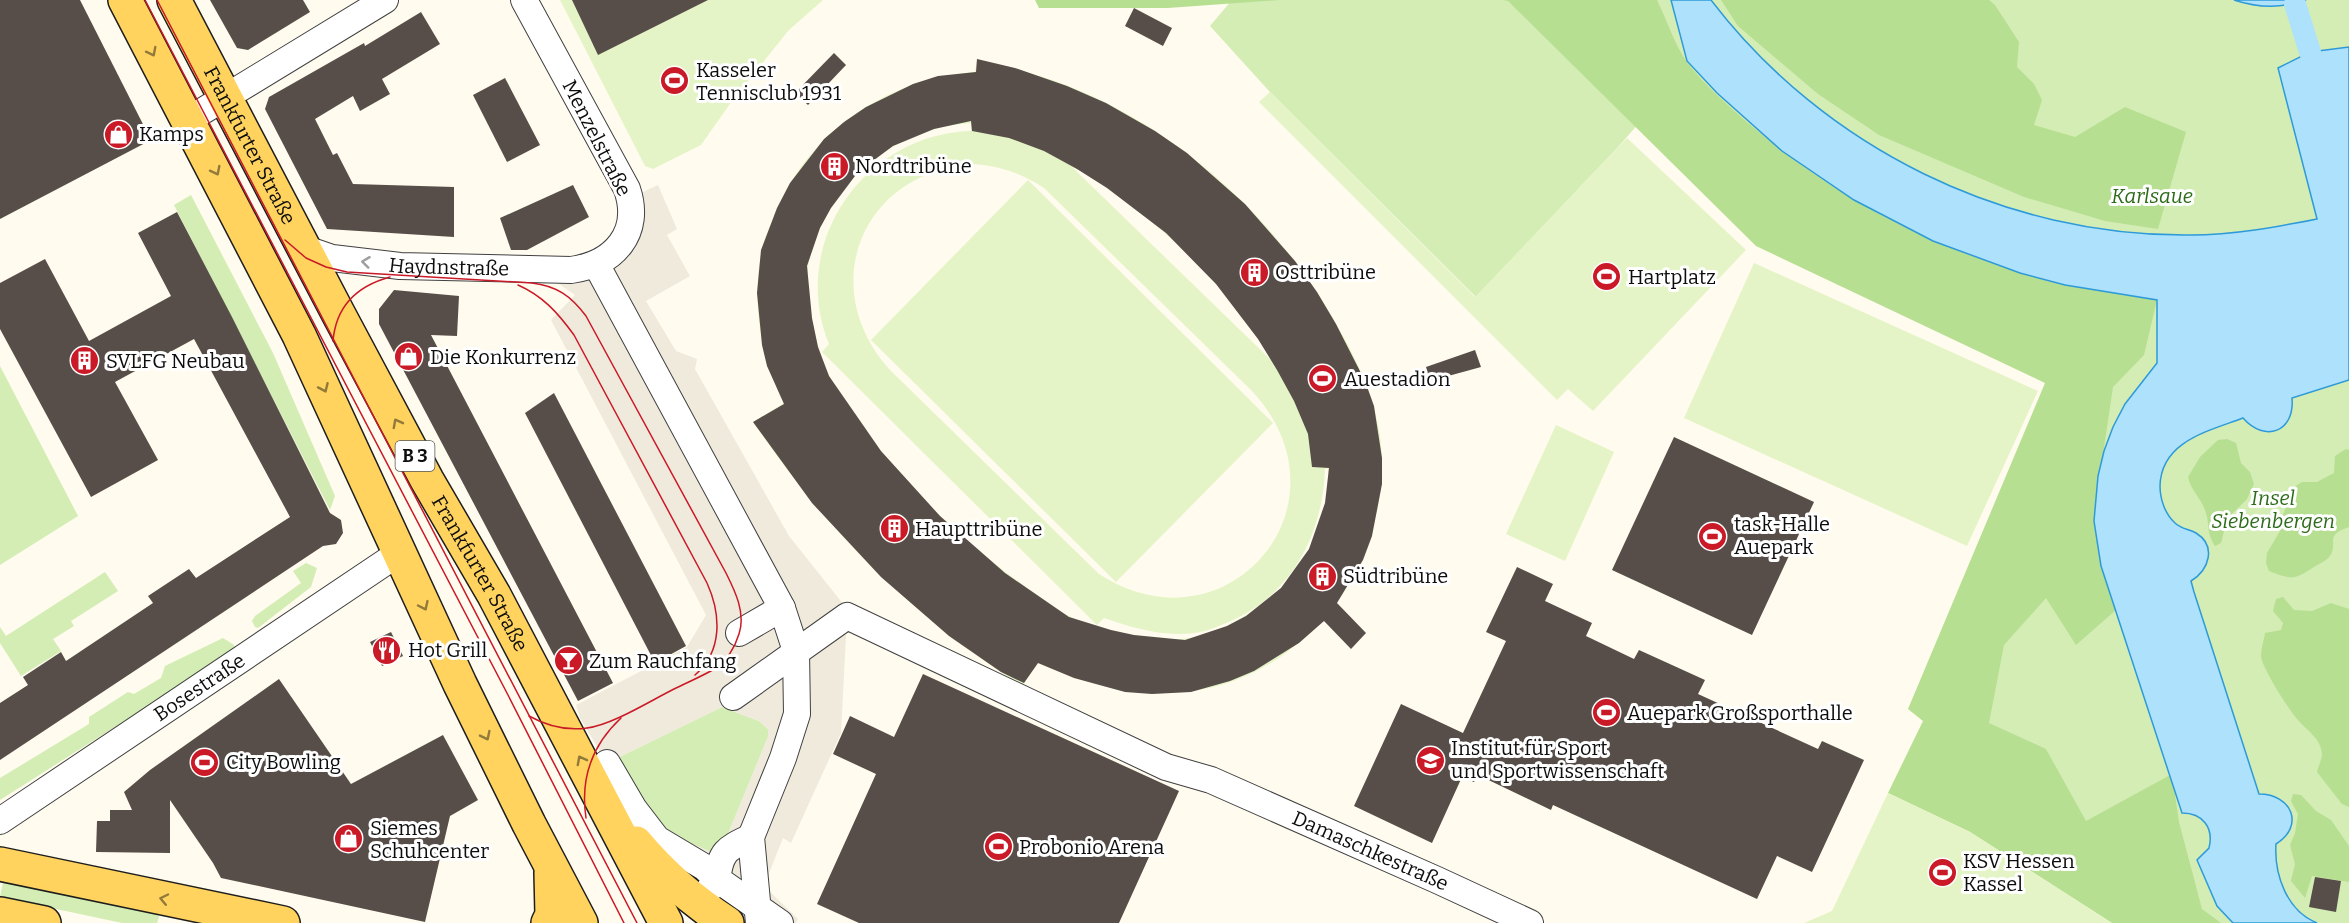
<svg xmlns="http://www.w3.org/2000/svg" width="2349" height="923" font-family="Bitter,serif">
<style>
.green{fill:#d3edb4}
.forest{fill:#b7df92}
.pitch{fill:#e5f4c6;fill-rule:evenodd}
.plaza{fill:#f0eadc}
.water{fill:#ade1fc;stroke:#2e9ad9;stroke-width:1.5}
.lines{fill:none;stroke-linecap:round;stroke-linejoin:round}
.canal{stroke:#ade1fc;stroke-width:22}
.building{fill:#574e49;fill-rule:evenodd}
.minor-casing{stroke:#404040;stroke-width:28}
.major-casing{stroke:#1e1e1e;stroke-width:36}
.minor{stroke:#fff;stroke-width:26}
.major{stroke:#ffd35e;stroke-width:33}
.tram{stroke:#ca1927;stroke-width:1.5}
.oneway{stroke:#927a3a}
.oneway2{stroke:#9e9e9e}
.labels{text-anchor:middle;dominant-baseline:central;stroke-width:6;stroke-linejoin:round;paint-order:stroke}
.shield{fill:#fff;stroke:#565656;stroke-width:1.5}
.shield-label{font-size:18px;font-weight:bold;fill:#0d0d0d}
.poi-label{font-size:20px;fill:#0d0d0d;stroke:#fff;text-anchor:start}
.street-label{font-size:20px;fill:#0d0d0d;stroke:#fff}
.park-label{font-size:20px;font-style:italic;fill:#2c6b18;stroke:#fff}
</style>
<rect width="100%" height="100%" fill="#fffbee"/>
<g class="green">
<polygon points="1232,0 1526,0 1639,123 1619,146 1476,297 1270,92 1210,26"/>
<polygon points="1603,0 2349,0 2349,923 2179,923 1967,770 2062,370 1777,213"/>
<polygon points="191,195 273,353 335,496 330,510 174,205"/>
<polygon points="0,366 78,516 0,565"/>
<polygon points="306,563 317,568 311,587 258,628 255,627 252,621 255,616 301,583 293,571"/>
<polygon points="105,572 118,591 71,621 74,626 53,639 61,651 21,676 0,643 0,627 6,636"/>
<polygon points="223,638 234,645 234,651 0,800 0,778 89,724 89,717 128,692 134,694 161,678 165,666"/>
<polygon points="722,707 759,721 768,729 768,737 726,839 711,852 662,831 607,763"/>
<polygon points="4,877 154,909 159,917 157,923 122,923 0,897"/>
</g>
<g class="forest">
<polygon points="1035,0 1280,0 1168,8 1039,8"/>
<path d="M1503,0H1657C1667,20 1674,44 1687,62C1704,85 1736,113 1759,132C1877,230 2005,280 2157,300L2144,355L2113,387L2102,461L2117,609L2076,645L2046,598L2004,645L1989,723L2046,749L2086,821L2172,774L2179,822L2202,909L2221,923H2112L1970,832L1888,793L1923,721L1908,709L2045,383L1756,246L1508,1Z"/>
<polygon points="1721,0 1989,0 1995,5 2019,42 2017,67 2034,84 2042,100 2034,125 2075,137 2125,107 2186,132 2158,229 2105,221 2024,197 1879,135 1818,94 1738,26"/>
<path d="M2227,439L2236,443L2241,463L2250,472L2254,484L2247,499L2227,519L2221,543L2215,546C2206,532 2210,526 2206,513C2202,499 2191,491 2188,477L2200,457L2218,440Z"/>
<path d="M2346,449L2349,450V527C2323,536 2339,542 2330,556C2326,561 2319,564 2314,567C2294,580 2292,580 2269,571L2266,563L2267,553L2280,531V522L2294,487L2302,482H2317L2334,473L2335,456Z"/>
<path d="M2283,597L2294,610L2312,611L2331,603L2349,609V807L2342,804L2317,772C2318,767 2322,759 2322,754C2321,738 2307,731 2298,720C2290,712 2261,666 2261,656C2261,649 2264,640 2265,633L2281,630L2283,623L2273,611L2276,599Z"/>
<polygon points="2293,794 2301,795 2316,811 2331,820 2349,846 2349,882 2312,876 2305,898 2291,881 2295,864 2290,845 2295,833 2298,814 2291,801"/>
</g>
<g class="pitch">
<polygon points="560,0 823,0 788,31 732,101 701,145 653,169 645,166"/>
<path d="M977,59C1007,67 1037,74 1066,85C1175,128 1267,210 1328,310C1350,347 1372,387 1379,430C1399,548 1314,675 1192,691C1134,699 1090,685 1038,663L1022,686C909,613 829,533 753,422L784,403C760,355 751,302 762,249C764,239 769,228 773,219C805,134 887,78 975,72ZM971,123V131C864,134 788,244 829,344L822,352L1097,625L1104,618C1133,628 1163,637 1194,633C1207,632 1221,625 1233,620C1293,593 1323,532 1325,469L1328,468C1332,519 1302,576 1261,605C1240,620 1215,634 1190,638C1155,643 1103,632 1071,617C1054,609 1038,596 1023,585C955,536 893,475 847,404C841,394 833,384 828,373C815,343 806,302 808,270C809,241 831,202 850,181C881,147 925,126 971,123ZM973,164C1000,166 1021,173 1044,188L1252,391C1357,504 1227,657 1099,574L891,371C815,289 860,172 973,164ZM1072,167C1090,174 1107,187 1122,199C1177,239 1240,299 1271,360Z"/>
<polygon points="1270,92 1475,297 1627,138 1746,250 1593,411 1568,389 1557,400 1259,102"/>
<polygon points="1028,180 1273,423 1116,582 871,340"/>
<polygon points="1754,263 2038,391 1967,546 1684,418"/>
<polygon points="1556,425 1614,452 1565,561 1506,534"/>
<polygon points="1888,793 1970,832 2112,923 1804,923 1832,911"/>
</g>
<polygon class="plaza" points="658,185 677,229 667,235 690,276 646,301 676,351 697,359 695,369 789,536 844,605 847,616 841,733 791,843 783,838 764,886 798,919 796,923 747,923 737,917 706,894 657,839 662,831 711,852 726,839 768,737 768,729 759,721 722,707 607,763 580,718 576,705 687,647 706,615 551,320 575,295 559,284 546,279 587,275 639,194"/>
<g class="water">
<path d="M1671,0H1711C1824,148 2005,237 2191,235C2234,235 2276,227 2317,219L2278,68L2310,52L2349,47V380L2292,398C2295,432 2265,443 2243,418C2209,431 2161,441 2160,486C2160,499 2165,514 2175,523C2181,529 2189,529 2196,533C2217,546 2209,570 2191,581L2194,592L2259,794C2292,794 2305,826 2276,844C2274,875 2287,911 2317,923H2233L2217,906L2197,860L2209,848C2214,828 2203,813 2182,813L2101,566L2094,521L2098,476L2104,451L2113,427L2125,404L2157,363V300L2065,285L2020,273L1933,241L1854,200L1782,151L1717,93L1687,61Z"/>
<path d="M2234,0H2306C2281,9 2258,8 2234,0Z"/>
</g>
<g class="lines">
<polyline class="canal" points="2295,4 2310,52"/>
</g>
<g class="building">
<polygon points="0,0 80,0 151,140 0,219"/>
<polygon points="210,0 303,0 310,12 248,50 237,48"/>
<polygon points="572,0 708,0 598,55"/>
<polygon points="1134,8 1172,28 1163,46 1125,26"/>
<polygon points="421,12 440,44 382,79 390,94 360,111 353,96 315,119 333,155 337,153 353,184 454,187 454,237 327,229 265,109 269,97 364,43 365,46"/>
<polygon points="834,53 846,65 808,105 795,93"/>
<path d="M977,59L1015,68L1067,86L1106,103L1155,131L1187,153L1245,204L1295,261L1317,292L1336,324L1365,381L1374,406L1382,458V484L1372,536L1363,560L1337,603L1366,633L1351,649L1324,621L1299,643L1254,671L1230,681L1191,692L1152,694L1125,692L1074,678L1038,663L1024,683L1001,672L949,636L881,577L812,503L753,422L784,404L767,366L762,345L757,293L761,250L777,208L790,183L824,139L844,122L866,107L913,84L938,76L976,72ZM971,121L972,131L1009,138L1044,151L1077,169L1107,188L1166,233L1216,284L1258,339L1277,370L1294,401L1308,434L1312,467L1329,468L1325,503L1309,549L1281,588L1246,616L1227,626L1185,640L1134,635L1111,630L1069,617L1005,573L940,516L881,451L829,376L818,347L812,318L807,266L820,228L831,208L858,172L893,146L934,129Z"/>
<polygon points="505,78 540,145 507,162 473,95"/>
<polygon points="573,185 589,217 527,250 511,250 500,218"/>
<polygon points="177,212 232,317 330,513 341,520 343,533 336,544 323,546 0,760 0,703 28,685 23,677 61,652 66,661 153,603 148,596 189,569 196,578 290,517 194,339 115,382 158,460 91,497 0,329 0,283 45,259 89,341 171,296 138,233"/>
<polygon points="394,290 459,296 457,336 431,335 613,683 578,701 379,324 379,309"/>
<polygon points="1475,350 1481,367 1430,381 1426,367"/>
<polygon points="554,393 686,646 655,663 525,413"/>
<polygon points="1674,437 1814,502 1752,635 1612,570"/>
<polygon points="1517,567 1553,584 1545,601 1592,623 1586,636 1634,659 1639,650 1705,680 1698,694 1818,749 1822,741 1864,760 1812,872 1777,856 1757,899 1553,805 1551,810 1478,775 1474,782 1462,777 1432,843 1354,806 1401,704 1463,733 1506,641 1486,632"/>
<polygon points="391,632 403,656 382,666 370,642"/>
<polygon points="923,674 1179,791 1119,923 859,923 817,904 876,774 833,754 850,716 894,737"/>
<polygon points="279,679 351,784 443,735 478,800 450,816 425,922 221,878 213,863 170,800 170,853 96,852 97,821 110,821 110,810 132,810 124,792 150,770"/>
<polygon points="2315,877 2341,881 2336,912 2309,907"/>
</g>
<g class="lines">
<defs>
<g id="minor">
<polyline points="188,120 385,0"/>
<path id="s1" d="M303,248L332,258L400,266L571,270C614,264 642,233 627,189L524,0"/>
<polyline points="596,264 782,608 796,651 797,714 783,758 751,837 759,923"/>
<polyline points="739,633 782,608"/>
<path id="s2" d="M733,697L847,616L1166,767L1211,780L1437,880L1530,923"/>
<polyline points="607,763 634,809 657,839 704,867 717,879"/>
<path id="s3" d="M0,821L399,553"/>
<path d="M717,879C721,851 726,849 751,837"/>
<polyline points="708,891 717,879 780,923"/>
</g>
<g id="major">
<polyline points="125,0 299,335 460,684 529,824 581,923"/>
<path id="s4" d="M174,0L339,315L427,480L494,595L666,923"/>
<path d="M636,843C662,874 693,901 727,923"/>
<polyline points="0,864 283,923"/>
<polyline points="0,914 44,923"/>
<polyline points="548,923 552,915 551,873"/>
</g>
</defs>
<use href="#minor" class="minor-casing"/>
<use href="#major" class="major-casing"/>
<use href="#minor" class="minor"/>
<use href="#major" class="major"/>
<g class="tram">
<polyline points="145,0 508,695 624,923"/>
<polyline points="157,0 637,923"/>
<path d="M285,240L306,258L326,267L347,272L532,283C557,286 571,296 586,316L726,573C735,591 746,613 739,634C735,647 727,660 716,668C703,676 688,682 674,689C650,701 612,725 587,728C566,731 547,726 529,716"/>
<path d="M518,285C543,296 558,313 574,335L707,583C721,614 723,651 695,675"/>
<path d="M333,341C336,306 357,286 390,277"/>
<path d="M586,818C580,778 592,745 621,718"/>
</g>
</g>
<defs><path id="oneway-chevron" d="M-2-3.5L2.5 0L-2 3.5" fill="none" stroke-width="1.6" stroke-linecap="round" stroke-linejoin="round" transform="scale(1.5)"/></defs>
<g class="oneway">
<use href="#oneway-chevron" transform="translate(152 52) rotate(63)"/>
<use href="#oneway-chevron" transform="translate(216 171) rotate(63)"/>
<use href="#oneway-chevron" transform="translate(324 388) rotate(66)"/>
<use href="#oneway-chevron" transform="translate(397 423) rotate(-118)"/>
<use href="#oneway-chevron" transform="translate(424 606) rotate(65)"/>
<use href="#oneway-chevron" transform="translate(486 736) rotate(64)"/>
<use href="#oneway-chevron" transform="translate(581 760) rotate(-118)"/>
<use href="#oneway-chevron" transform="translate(164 899) rotate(-168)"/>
</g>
<use class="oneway2" href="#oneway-chevron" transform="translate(366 262) rotate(-173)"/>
<defs>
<symbol id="stadium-disc" viewBox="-11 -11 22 22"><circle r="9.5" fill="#ca1927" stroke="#fff"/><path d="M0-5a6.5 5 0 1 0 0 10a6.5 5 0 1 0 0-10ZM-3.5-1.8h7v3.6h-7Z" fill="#fff"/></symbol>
<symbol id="shop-disc" viewBox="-11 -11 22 22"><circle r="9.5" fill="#ca1927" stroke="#fff"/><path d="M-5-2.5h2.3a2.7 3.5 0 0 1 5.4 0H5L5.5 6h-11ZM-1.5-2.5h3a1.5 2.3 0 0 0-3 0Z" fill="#fff"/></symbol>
<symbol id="building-disc" viewBox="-11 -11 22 22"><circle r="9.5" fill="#ca1927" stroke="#fff"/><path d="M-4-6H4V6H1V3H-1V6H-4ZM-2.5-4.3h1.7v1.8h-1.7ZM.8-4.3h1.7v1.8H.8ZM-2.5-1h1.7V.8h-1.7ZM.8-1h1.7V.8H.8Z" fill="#fff"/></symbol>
<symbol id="restaurant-disc" viewBox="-11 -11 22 22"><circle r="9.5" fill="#ca1927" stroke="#fff"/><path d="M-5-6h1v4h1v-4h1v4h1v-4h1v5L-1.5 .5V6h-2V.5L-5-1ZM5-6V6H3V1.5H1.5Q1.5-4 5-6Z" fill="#fff"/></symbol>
<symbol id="bar-disc" viewBox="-11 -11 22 22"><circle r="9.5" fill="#ca1927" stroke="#fff"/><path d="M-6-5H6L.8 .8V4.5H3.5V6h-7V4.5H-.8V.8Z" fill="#fff"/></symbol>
<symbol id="university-disc" viewBox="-11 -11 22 22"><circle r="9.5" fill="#ca1927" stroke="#fff"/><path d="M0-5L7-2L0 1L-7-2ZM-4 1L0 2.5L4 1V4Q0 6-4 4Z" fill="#fff"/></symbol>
</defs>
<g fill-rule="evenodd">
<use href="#stadium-disc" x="658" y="64" width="33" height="33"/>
<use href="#shop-disc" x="102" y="118" width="33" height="33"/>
<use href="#building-disc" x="818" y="150" width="33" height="33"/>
<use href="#building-disc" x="1238" y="256" width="33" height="33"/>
<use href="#stadium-disc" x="1590" y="260" width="33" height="33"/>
<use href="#shop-disc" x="392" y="340" width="33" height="33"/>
<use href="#building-disc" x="68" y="344" width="33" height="33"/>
<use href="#stadium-disc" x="1306" y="362" width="33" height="33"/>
<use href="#building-disc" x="878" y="512" width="33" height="33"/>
<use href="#stadium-disc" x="1696" y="520" width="33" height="33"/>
<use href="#building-disc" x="1306" y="560" width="33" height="33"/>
<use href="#restaurant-disc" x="370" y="634" width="33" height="33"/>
<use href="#bar-disc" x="552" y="644" width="33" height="33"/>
<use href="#stadium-disc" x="1590" y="696" width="33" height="33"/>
<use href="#university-disc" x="1414" y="744" width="33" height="33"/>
<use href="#stadium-disc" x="188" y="746" width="33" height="33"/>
<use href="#shop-disc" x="332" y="822" width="33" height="33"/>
<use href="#stadium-disc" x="982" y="830" width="33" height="33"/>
<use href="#stadium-disc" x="1926" y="856" width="33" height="33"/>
</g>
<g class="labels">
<rect class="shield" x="395.5" y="441" width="39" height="30" rx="4.5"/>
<g class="shield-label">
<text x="415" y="456">B 3</text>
</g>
<g class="poi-label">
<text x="696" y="70">Kasseler<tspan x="696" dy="23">Tennisclub 1931</tspan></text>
<text x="139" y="134">Kamps</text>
<text x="855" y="166">Nordtribüne</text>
<text x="1275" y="272">Osttribüne</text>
<text x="1628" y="277">Hartplatz</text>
<text x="430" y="357">Die Konkurrenz</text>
<text x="106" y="361">SVLFG Neubau</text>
<text x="1344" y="379">Auestadion</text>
<text x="1734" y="524">task-Halle<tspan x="1734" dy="23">Auepark</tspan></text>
<text x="915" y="529">Haupttribüne</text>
<text x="1343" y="576">Südtribüne</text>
<text x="408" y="650">Hot Grill</text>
<text x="589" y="661">Zum Rauchfang</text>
<text x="1627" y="713">Auepark Großsporthalle</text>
<text x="1451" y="748">Institut für Sport<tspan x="1451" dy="23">und Sportwissenschaft</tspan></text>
<text x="226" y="762">City Bowling</text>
<text x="370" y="828">Siemes<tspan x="370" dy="23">Schuhcenter</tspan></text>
<text x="1019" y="847">Probonio Arena</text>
<text x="1963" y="861">KSV Hessen<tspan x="1963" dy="23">Kassel</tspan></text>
</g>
<g class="street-label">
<text transform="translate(597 138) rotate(63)">Menzelstraße</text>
<text stroke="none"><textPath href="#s4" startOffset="164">Frankfurter Straße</textPath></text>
<text stroke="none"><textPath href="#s1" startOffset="148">Haydnstraße</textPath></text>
<text stroke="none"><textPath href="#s4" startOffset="650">Frankfurter Straße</textPath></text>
<text stroke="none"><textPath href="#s3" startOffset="240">Bosestraße</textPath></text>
<text stroke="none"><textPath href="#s2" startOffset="714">Damaschkestraße</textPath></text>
</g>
<g class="park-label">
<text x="2152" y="196">Karlsaue</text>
<text x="2273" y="498">Insel<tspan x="2273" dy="23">Siebenbergen</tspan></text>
</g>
</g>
</svg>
